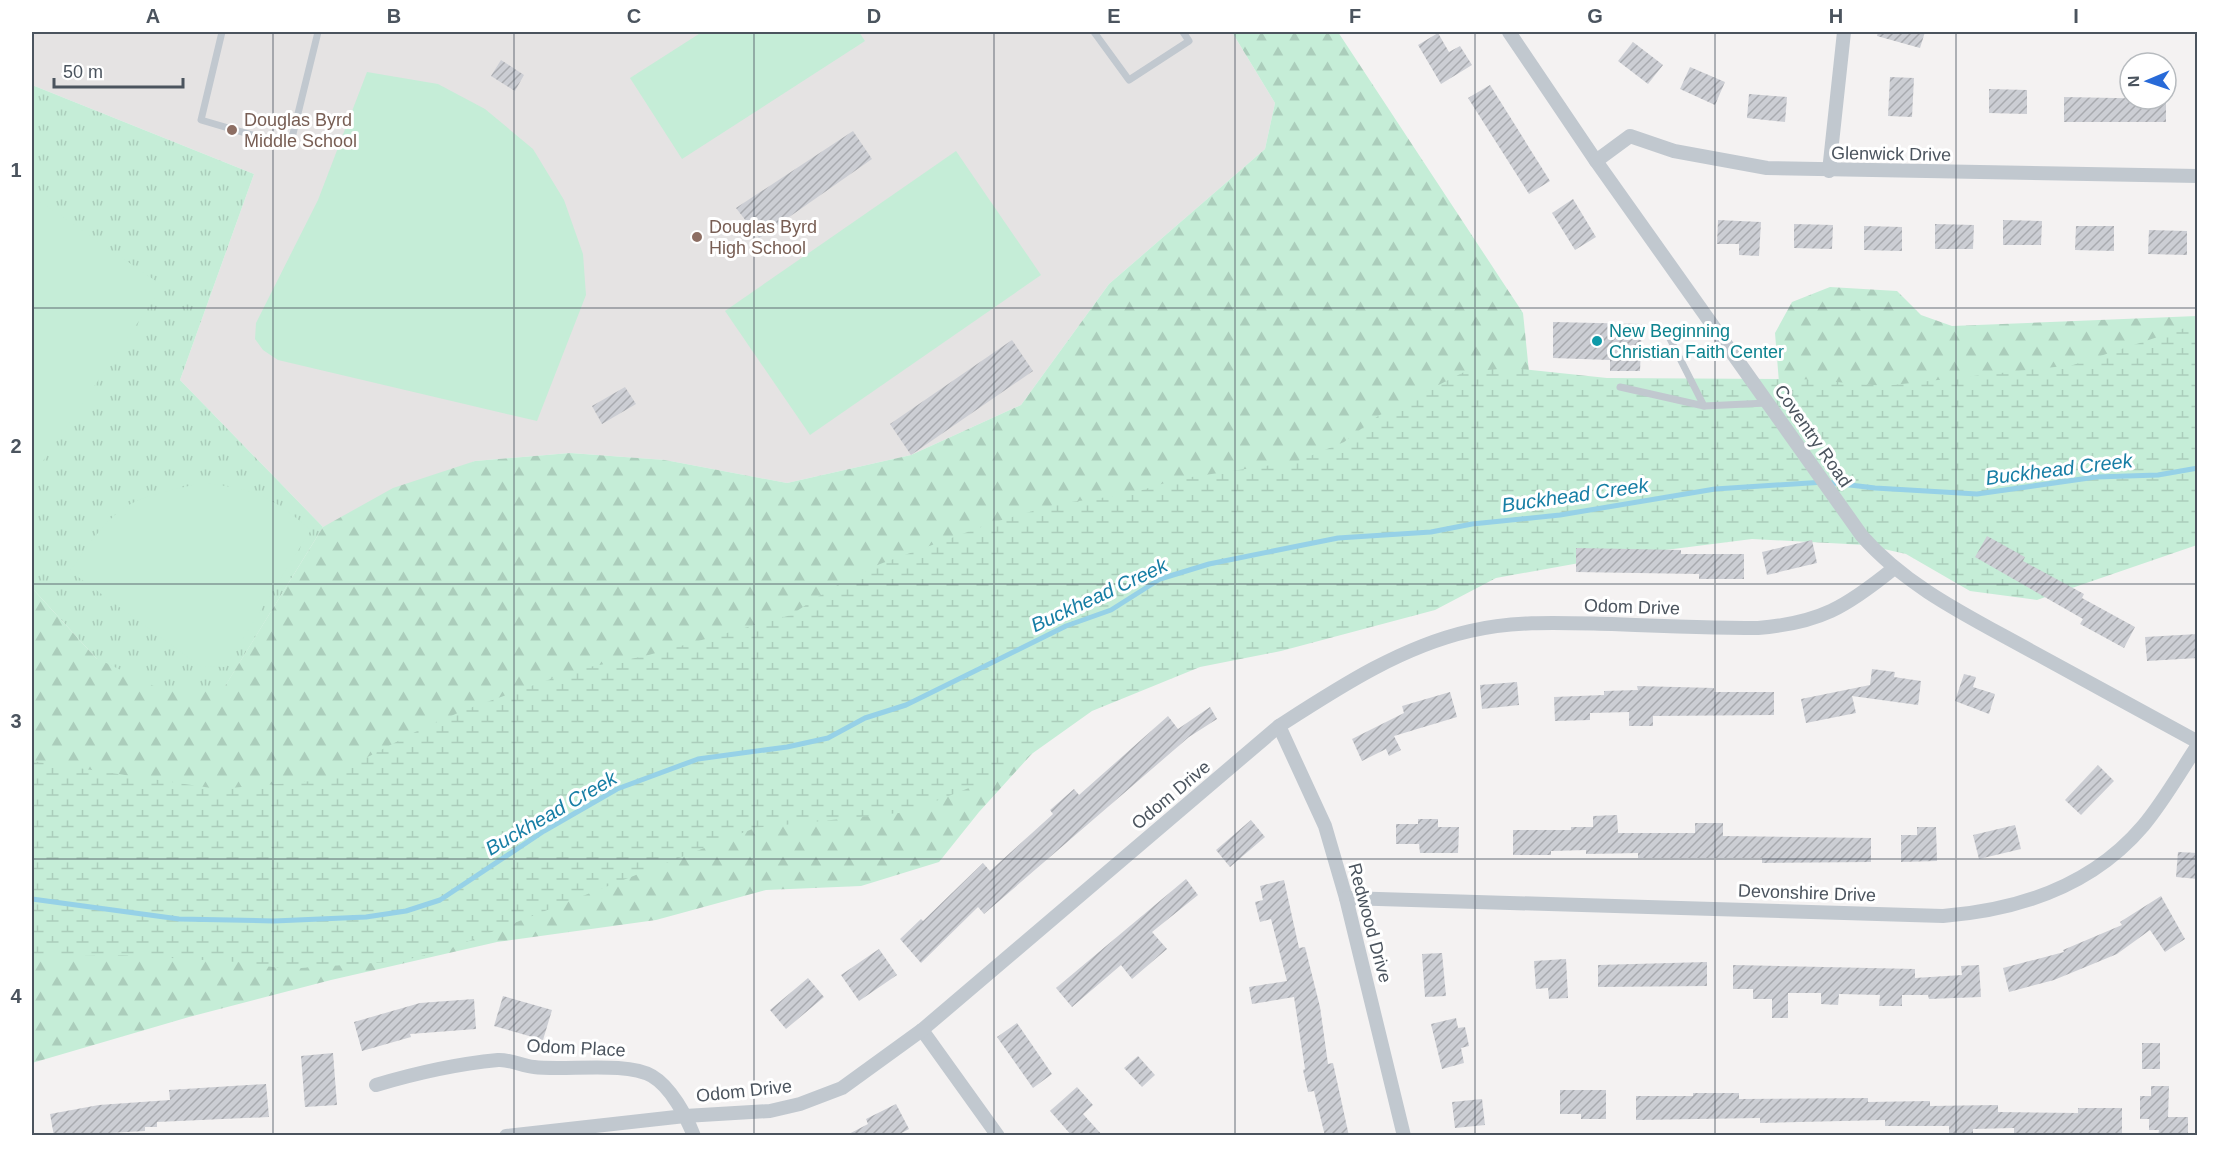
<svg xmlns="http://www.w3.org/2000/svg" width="2229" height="1167" font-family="Arial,sans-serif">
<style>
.education{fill:#e5e3e3}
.grass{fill:url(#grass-tufts)}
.forest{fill:url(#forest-firs)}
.wetland{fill:url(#wetland-marsh)}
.pitch{fill:#c5edd7}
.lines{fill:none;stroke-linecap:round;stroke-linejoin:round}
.stream{stroke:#96d1e7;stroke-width:5}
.building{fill:url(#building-hatch)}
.service{stroke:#c1c8cf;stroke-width:7}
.minor{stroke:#c1c8cf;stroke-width:14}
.grid{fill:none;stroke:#4b545e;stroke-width:1.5;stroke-opacity:0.55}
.education-dot{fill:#8d6e63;stroke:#fff;stroke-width:2}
.culture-dot{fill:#0f9aa8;stroke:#fff;stroke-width:2}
.labels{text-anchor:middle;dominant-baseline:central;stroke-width:6;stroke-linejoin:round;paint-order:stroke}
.education-label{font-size:18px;fill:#785e54;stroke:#fff;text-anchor:start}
.street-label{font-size:18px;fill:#4b545e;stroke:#fff}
.culture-label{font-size:18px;fill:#0d838f;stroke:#fff;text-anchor:start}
.water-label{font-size:20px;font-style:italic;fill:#177ea5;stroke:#fff}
.neatline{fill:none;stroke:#4b545e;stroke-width:2}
.grid-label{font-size:20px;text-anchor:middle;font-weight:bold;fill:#4b545e}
</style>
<defs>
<pattern id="grass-tufts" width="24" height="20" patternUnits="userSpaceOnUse" patternTransform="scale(1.5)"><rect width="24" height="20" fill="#c5edd7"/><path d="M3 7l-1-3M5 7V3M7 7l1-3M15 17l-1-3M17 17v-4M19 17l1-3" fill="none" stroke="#abcdbb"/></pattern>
<pattern id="forest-firs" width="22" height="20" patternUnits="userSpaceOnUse" patternTransform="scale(1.5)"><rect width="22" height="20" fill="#c5edd7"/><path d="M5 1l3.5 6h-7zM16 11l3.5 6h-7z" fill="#abcdbb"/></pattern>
<pattern id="wetland-marsh" width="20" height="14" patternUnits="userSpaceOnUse" patternTransform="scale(1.5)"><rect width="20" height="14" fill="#c5edd7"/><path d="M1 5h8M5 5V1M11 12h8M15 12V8" fill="none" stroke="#abcdbb"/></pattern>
<pattern id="building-hatch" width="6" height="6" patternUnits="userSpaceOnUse" patternTransform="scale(1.5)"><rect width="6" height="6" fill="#ccced4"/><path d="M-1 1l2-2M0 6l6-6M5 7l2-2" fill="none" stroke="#a8aaaf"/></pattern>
</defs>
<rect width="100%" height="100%" fill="#f4f2f2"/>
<polygon class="education" points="32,32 1232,32 1275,103 1265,149 1109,284 1021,405 911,455 787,483 665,460 570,453 475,461 323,527 180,380 254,174 32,85"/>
<polygon class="grass" points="32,85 254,174 180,380 323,527 216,701 166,707 96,658 32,588"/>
<g class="forest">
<polygon points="1232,32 1338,32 1523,313 1529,372 1414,564 1068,714 979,812 939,862 861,886 766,890 656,920 497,942 331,980 189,1017 32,1063 32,588 96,658 162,690 225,686 323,527 393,488 475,461 570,453 665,460 787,483 911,455 1021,405 1109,284 1265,149 1275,103"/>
<polygon points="1830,287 1897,291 1921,315 1952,326 2197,316 2197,507 1780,395 1775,333 1792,302"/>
</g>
<polygon class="wetland" points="2197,324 2197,545 2037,600 1970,591 1906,554 1866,545 1752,539 1618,556 1496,578 1435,610 1281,651 1200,667 1092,711 1002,775 908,812 755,828 451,948 402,961 287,969 237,962 122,955 32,957 32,761 218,789 324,780 419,730 467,709 579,669 645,656 791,615 828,590 880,564 995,522 1057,504 1129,494 1178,479 1298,461 1344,442 1378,416 1464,372 1511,368 1607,378 1801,379 1884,386 2073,365"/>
<g class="pitch">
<polygon points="702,32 859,32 865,41 682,159 630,78"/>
<polygon points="367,72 438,84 485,109 533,149 564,200 583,254 586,295 537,421 278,360 263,350 255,339 256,323 318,200"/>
<polygon points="956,151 1041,275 810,435 725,311"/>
<polygon points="41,202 163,286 32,477 32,216"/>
<path d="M201,483C255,488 270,496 311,530L225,667L200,666L70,571C86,549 102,523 125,507C147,494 177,489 201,483Z"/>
</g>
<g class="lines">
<polyline class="stream" points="32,899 179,919 274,921 366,917 406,911 440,900 544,831 617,789 698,759 787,747 828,738 865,718 906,705 1066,626 1111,610 1160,579 1209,564 1298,546 1338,538 1431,532 1472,524 1560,515 1715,489 1825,482 1875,488 1977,494 2096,477 2158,475 2198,468"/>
</g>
<g class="building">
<polygon points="1878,32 1925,32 1920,48 1877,36"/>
<polygon points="1438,33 1449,52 1460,46 1472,65 1441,84 1418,45"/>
<polygon points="1633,42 1663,65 1648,84 1618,61"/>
<polygon points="501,60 524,75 515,91 491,76"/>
<polygon points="1690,67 1725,82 1715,105 1680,89"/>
<polygon points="1890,77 1914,78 1912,117 1888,116"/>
<polygon points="1490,85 1550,181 1529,194 1468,98"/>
<polygon points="1989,89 2027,90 2027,114 1989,113"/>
<polygon points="1749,94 1787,97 1785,122 1747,118"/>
<polygon points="2064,97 2166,99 2166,122 2064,122"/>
<polygon points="853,131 872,159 759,238 736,208"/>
<polygon points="1573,199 1596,237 1575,250 1552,213"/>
<polygon points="1718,220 1761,222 1759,256 1739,255 1739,244 1717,244"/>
<polygon points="2003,220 2042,221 2041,245 2003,245"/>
<polygon points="1794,224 1833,225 1832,249 1794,248"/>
<polygon points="1935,224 1974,225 1973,249 1935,249"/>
<polygon points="1864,226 1902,227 1902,251 1864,250"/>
<polygon points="2076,226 2114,226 2114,251 2075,250"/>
<polygon points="2149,230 2187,231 2187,255 2148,254"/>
<polygon points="1553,322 1642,324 1640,371 1610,371 1610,360 1553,358"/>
<polygon points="1012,340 1033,371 911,455 890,424"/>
<polygon points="625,387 636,404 602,424 592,406"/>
<polygon points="1987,536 2025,557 2023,561 2084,594 2082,598 2135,627 2124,648 2080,624 2083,619 1975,557"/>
<polygon points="1812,540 1817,563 1767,575 1762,552"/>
<polygon points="1576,548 1681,550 1681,554 1744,554 1744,579 1699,579 1699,574 1576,572"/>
<polygon points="2198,634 2198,658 2147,661 2145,637"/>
<polygon points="1872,669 1895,672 1894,677 1921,681 1918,705 1852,696 1856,713 1806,723 1801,699 1870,685"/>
<polygon points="1964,674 1976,677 1973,687 1995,694 1989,714 1955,701"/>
<polygon points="1517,682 1519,705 1482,709 1480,685"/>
<polygon points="1637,686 1714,688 1714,692 1774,692 1774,715 1653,716 1653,726 1629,726 1629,712 1590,713 1590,720 1555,721 1554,697 1604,695 1604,691 1638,690"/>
<polygon points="1450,692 1457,717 1394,736 1401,750 1389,756 1386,749 1362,761 1352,739 1404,713 1402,706"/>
<polygon points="1210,707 1217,719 1189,737 984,914 978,907 921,963 900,939 921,919 923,921 983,863 990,871 1053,814 1050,810 1074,789 1079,795 1168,716 1178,729"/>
<polygon points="2098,765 2114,781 2081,815 2065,800"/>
<polygon points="1617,815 1618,833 1695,833 1695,823 1723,823 1723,836 1871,838 1871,862 1762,863 1762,858 1638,858 1638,853 1586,854 1586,850 1551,851 1551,855 1513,855 1513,830 1571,830 1571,827 1593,827 1593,816"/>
<polygon points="1418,819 1438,819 1438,827 1459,827 1458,853 1420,853 1419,844 1396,844 1396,824 1418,824"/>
<polygon points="1251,820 1265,837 1230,867 1216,850"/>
<polygon points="2015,825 2021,849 1979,859 1973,835"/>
<polygon points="1917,827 1936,827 1937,861 1901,862 1901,835 1917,835"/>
<polygon points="2178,852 2198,853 2198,879 2176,877"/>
<polygon points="1186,879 1198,895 1152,932 1167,949 1132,979 1121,965 1072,1007 1056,988"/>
<polygon points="1284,880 1299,948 1305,947 1320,1007 1328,1064 1333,1063 1349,1136 1325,1136 1314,1091 1308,1092 1303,1070 1305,1069 1294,997 1252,1004 1249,987 1287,981 1271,919 1260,922 1255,902 1263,900 1260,886"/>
<polygon points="2161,896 2185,939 2165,952 2150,930 2117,954 2054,980 2009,992 2003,968 2064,952 2063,950 2122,925 2120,922"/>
<polygon points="879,949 897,975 859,1001 841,975"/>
<polygon points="1442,953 1446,996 1425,997 1422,954"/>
<polygon points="1566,959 1568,998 1549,999 1548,988 1536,989 1534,961"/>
<polygon points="1707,962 1707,986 1598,987 1598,965"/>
<polygon points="1733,965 1915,969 1915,978 1962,975 1961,966 1979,965 1981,997 1929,999 1928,995 1902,995 1902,1006 1879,1006 1880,995 1839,994 1838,1005 1821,1004 1821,993 1788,993 1788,1018 1772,1018 1772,999 1753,999 1753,989 1733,989"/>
<polygon points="808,978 824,997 786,1029 770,1010"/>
<polygon points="503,996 552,1010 543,1040 494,1026"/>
<polygon points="474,999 476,1029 410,1034 411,1037 362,1051 354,1022 420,1003"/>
<polygon points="1456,1018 1458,1028 1465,1027 1469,1046 1461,1048 1464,1063 1442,1069 1431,1024"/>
<polygon points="1017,1023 1052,1074 1033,1088 997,1037"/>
<rect x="2142" y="1043" width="18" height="26"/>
<polygon points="333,1053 337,1105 305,1107 301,1056"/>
<polygon points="1138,1056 1155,1075 1142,1087 1124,1068"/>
<polygon points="266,1084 269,1117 157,1122 157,1127 145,1127 145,1131 54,1136 50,1114 99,1105 170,1100 169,1090"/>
<polygon points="2151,1086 2169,1086 2168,1117 2188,1117 2188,1136 2158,1136 2159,1130 2149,1130 2149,1119 2140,1119 2140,1096 2151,1096"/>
<polygon points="1077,1087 1093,1105 1083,1114 1103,1136 1072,1136 1050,1111"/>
<polygon points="1560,1090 1606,1090 1606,1119 1581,1119 1581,1114 1560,1114"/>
<polygon points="1693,1093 1739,1093 1739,1099 1868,1098 1868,1102 1930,1101 1930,1106 1998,1105 1998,1112 2078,1113 2078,1108 2122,1108 2122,1136 2014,1136 2014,1128 1973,1129 1973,1133 1949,1133 1949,1126 1885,1126 1885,1120 1760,1123 1760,1118 1636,1120 1636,1096 1693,1096"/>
<polygon points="1482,1099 1485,1125 1455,1128 1452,1102"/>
<polygon points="896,1104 909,1129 896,1136 845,1136 868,1124 866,1119"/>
</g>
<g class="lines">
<g class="service">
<polyline points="222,32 201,120 290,146 318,32"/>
<polyline points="1094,32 1129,80 1189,41 1183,32"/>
<polyline points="1665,329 1704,406 1767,403"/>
<polyline points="1620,387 1704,406"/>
</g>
<g class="minor">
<path d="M1509,32L1596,161L1862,536C1906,586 1966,615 2024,647C2082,679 2140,710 2198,742"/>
<polyline points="1596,161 1630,136 1674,151 1767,168 2198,176"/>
<polyline points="1829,171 1844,32"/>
<polyline points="1279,726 1325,826 1346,898 1404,1136"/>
<path d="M1346,898L1943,916C2019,910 2092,886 2143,826C2164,801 2180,772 2198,745"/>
<polyline points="922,1030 998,1136"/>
<path d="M376,1085C416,1073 456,1064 498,1060C510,1059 522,1066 534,1067C565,1071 626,1061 652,1076C671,1087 686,1116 694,1136"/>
<path d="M506,1136L685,1116L770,1111L800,1104L842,1088L922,1030L1279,726C1338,688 1400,647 1470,631C1517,620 1564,623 1612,624C1660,626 1709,628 1758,628C1820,623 1846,607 1893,569"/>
</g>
</g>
<path class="grid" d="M273,32V1136M514,32V1136M754,32V1136M994,32V1136M1235,32V1136M1475,32V1136M1715,32V1136M1956,32V1136M32,308H2198M32,584H2198M32,859H2198"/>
<g class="education-dot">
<circle cx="232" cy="130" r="6"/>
<circle cx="697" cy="237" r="6"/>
</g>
<circle class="culture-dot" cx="1597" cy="341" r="6"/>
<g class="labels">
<g class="education-label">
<text x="244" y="120">Douglas Byrd<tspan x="244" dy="21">Middle School</tspan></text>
<text x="709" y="227">Douglas Byrd<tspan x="709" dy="21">High School</tspan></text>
</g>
<g class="street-label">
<text transform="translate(1891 154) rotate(1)">Glenwick Drive</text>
<text transform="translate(1813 436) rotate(55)">Coventry Road</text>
<text transform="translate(1632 607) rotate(2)">Odom Drive</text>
<text transform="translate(1171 795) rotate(-40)">Odom Drive</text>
<text transform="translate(1807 893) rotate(2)">Devonshire Drive</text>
<text transform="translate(1370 923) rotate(75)">Redwood Drive</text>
<text transform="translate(576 1048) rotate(3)">Odom Place</text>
<text transform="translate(744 1091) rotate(-6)">Odom Drive</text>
</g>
<g class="culture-label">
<text x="1609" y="331">New Beginning<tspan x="1609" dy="21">Christian Faith Center</tspan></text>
</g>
<g class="water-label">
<text transform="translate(2059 469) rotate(-7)">Buckhead Creek</text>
<text transform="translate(1575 495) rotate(-8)">Buckhead Creek</text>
<text transform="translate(1099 595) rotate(-25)">Buckhead Creek</text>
<text transform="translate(551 813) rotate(-30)">Buckhead Creek</text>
</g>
</g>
<rect width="2229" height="1167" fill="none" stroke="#ffffff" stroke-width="66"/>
<g transform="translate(2148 81) rotate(268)"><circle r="28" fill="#ffffff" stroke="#b7bbbf" stroke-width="1.5"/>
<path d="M0-4.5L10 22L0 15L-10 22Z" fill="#286ad8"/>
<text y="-9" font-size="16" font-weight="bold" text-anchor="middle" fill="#4b545e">N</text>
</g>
<path d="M54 78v9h129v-9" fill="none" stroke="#4b545e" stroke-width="3"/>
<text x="63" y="78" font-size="18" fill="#4b545e" stroke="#ffffff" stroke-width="4.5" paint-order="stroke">50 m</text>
<rect x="33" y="33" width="2163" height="1101" class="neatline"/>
<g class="grid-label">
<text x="153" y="23">A</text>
<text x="394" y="23">B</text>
<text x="634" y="23">C</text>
<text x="874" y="23">D</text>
<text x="1114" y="23">E</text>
<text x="1355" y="23">F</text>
<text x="1595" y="23">G</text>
<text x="1836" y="23">H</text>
<text x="2076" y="23">I</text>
<text x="16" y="177">1</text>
<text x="16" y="453">2</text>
<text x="16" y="728">3</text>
<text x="16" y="1003">4</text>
</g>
</svg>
